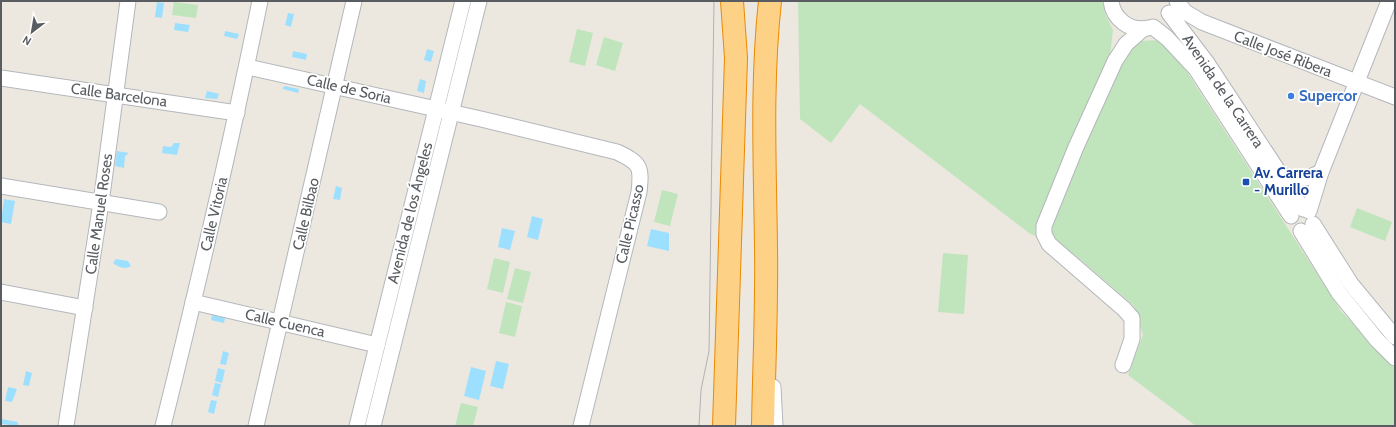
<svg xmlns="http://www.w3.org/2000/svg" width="1396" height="427" font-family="Cabin,sans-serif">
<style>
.green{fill:#c0e4bc}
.water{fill:#9ddfff}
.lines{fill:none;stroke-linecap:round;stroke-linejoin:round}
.minor-casing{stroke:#b3b7bb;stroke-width:17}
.highway-casing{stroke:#ec8900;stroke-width:24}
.minor{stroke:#fff;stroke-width:15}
.highway{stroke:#fdd286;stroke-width:22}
.tram{stroke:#b1b2b2;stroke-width:1}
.shop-dot{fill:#3f7fe0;stroke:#fff;stroke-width:1.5}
.transit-dot{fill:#1a4fb4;stroke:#fff;stroke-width:1.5}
.labels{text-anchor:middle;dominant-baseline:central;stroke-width:3.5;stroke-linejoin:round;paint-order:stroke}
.street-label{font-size:15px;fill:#595d61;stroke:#fff}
.shop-label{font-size:15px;font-weight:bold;fill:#366cbe;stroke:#fff;text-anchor:start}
.transit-label{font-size:15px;font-weight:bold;fill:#164399;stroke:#fff;text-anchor:start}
</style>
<rect width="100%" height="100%" fill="#ece8e0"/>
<g class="green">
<polygon points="798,1 1102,1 1106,16 1113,30 1110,56 1126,54 1138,41 1160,40 1187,72 1341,311 1395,368 1395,426 1196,426 1128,375 1143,335 1134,306 1075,255 1029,233 860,104 831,143 800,119"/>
<polygon points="174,2 198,5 196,18 172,15"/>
<polygon points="577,29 593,33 585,66 569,62"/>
<polygon points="604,37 623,43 615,71 596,65"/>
<polygon points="662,190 678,194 670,226 654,222"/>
<polygon points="1357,208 1392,222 1385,241 1350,227"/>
<polygon points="943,253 968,255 964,314 938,312"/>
<polygon points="494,258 510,262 503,293 487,289"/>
<polygon points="515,268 531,272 523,303 507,299"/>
<polygon points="506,302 522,306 515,337 499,333"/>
<polygon points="461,403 478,407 473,426 455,426"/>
</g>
<g class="water">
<polygon points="157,2 164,3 162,18 155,17"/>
<polygon points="288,13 294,14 291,27 285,25"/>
<polygon points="175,23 190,25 188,32 174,30"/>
<polygon points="225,31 239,34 237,39 224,36"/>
<polygon points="427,49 434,51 431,62 424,60"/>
<polygon points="293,51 307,54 306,60 292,57"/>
<polygon points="420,79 426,81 424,93 417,91"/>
<polygon points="284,86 299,89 298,93 283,89"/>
<polygon points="207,91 219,94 217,99 205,98"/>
<polygon points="174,143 180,143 177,155 162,153 163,146 171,147"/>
<polygon points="117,151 129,153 125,156 124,168 115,166"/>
<polygon points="336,186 342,188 340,200 333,199"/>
<polygon points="4,199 15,201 11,224 1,222"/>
<polygon points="532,216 543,219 538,240 527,237"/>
<polygon points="502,228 515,231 510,250 498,247"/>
<polygon points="651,229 669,233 669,251 647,246"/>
<path d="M116,259L128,261L131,266C125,270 118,267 113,263Z"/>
<polygon points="212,315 225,318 224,323 211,320"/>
<polygon points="223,351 229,353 226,365 220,364"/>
<polygon points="496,361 509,364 503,389 490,386"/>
<polygon points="471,367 486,371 479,400 464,396"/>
<polygon points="218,368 225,370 222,383 215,381"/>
<polygon points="26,371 32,373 29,386 23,385"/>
<polygon points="215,383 221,384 218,397 212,395"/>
<polygon points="8,387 17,389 12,402 5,401"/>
<polygon points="211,400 217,401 214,414 208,412"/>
<polygon points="1,419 18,422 18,426 1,424"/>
</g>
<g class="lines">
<defs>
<g id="minor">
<path d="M1111,1C1113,19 1130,32 1148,28"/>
<polyline points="1177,1 1185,12 1202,22 1395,97"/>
<polyline points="1169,13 1207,63 1303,209"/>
<polyline points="1153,27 1167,38 1196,69 1291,216"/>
<path d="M248,67L481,119L617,152C640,163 642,166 639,192L581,426"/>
<polyline points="1,78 237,113"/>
<polyline points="1277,172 1292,180 1310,177 1321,172"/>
<polyline points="1,186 159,212"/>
<polyline points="1309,211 1321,172 1389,1"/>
<polyline points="1313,224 1351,284 1395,337"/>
<polyline points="1301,231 1339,293 1377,340 1395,358"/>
<polyline points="1,292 85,308"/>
<polyline points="193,302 377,345"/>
<polyline points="1123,365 1132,339 1132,318 1124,309 1049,244 1044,234 1044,226 1076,147 1115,61 1126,44 1143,29"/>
<polyline points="773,387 775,426"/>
<polyline points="66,426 101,203 128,1"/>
<path d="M163,426C198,285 231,143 260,1"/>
<polyline points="256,426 354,1"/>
<polyline points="357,426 463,1"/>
<polyline points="373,426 479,1"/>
</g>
<g id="highway">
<polyline points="724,426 736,58 732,1"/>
<path d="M763,426C764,366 767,306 766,247C765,165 761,83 770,1"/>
</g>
</defs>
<use href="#minor" class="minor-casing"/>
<use href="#highway" class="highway-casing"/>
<use href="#minor" class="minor"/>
<use href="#highway" class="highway"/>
<polyline class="tram" points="699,426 701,390 709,351 714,1"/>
</g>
<circle class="shop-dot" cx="1291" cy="96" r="4"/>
<rect class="transit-dot" x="1242" y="178" width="8" height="8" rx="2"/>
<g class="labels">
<g class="street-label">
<text transform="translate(1283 54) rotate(21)">Calle José Ribera</text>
<text transform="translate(349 89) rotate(13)">Calle de Soria</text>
<text transform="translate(1223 91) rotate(56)">Avenida de la Carrera</text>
<text transform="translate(119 95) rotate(8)">Calle Barcelona</text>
<text transform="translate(410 213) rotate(-76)">Avenida de los Ángeles</text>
<text transform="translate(99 214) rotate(-82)">Calle Manuel Roses</text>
<text transform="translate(214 214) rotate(-77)">Calle Vitoria</text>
<text transform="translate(306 214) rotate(-77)">Calle Bilbao</text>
<text transform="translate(630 224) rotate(-77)">Calle Picasso</text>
<text transform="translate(285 323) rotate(13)">Calle Cuenca</text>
</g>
<g class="shop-label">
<text x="1299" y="96">Supercor</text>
</g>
<g class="transit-label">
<text x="1254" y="173">Av. Carrera<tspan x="1254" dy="17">- Murillo</tspan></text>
</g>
</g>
<rect width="1396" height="427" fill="none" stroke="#595d61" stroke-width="4"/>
<g transform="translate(32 32) rotate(211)" stroke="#ffffff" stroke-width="3" paint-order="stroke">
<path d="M0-3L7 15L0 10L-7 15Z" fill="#595d61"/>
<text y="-6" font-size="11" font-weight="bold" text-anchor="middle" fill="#595d61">N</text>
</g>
</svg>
